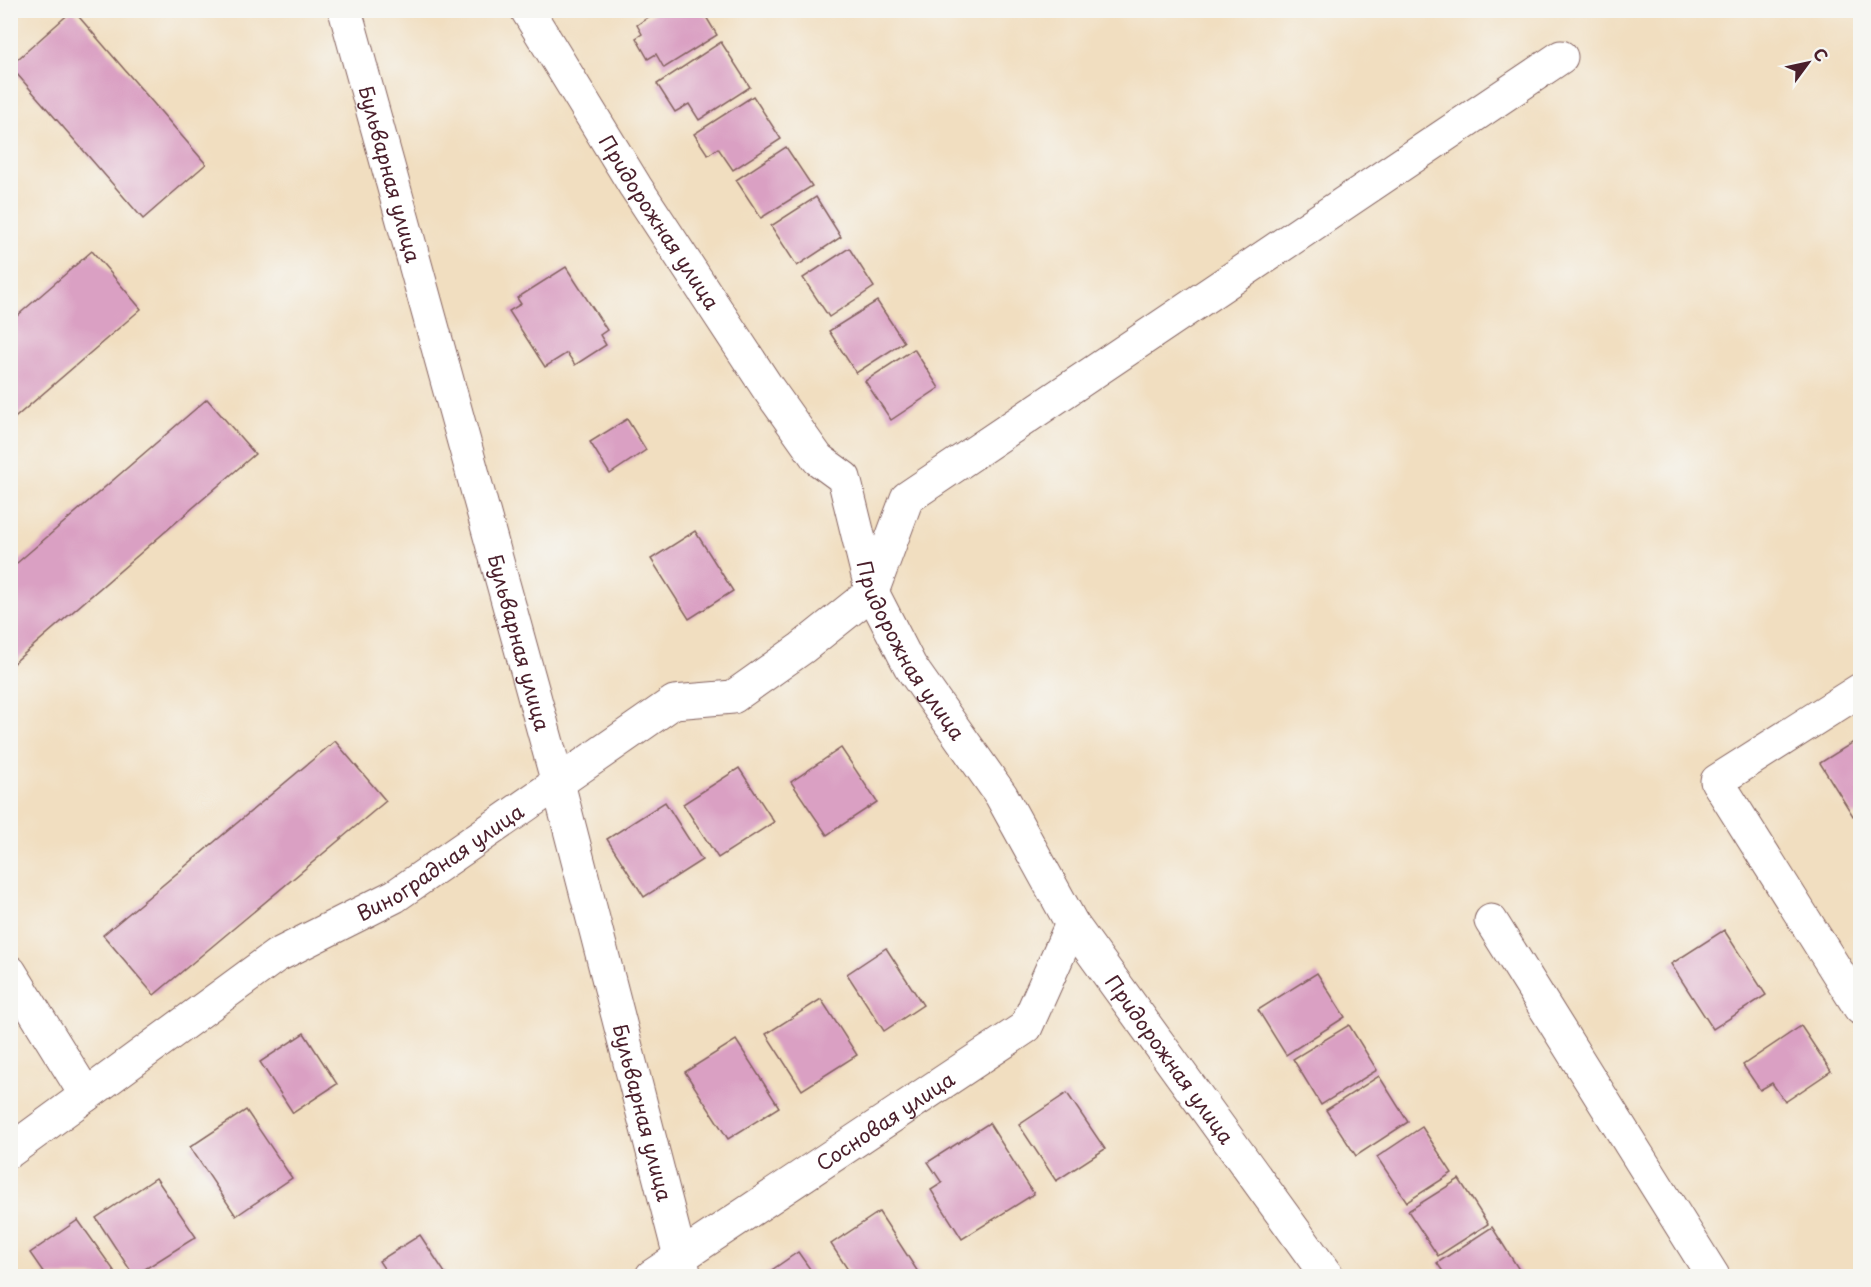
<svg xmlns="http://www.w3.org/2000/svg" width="1871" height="1287" font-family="'Playpen Sans',sans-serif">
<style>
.building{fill:#daa0c3}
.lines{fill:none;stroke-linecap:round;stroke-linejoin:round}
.minor-casing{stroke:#84625f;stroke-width:35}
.minor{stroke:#fff;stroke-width:33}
.labels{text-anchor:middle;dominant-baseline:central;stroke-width:5;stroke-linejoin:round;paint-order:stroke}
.street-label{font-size:20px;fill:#4a1f2b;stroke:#f6f6f2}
</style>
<rect width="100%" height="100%" fill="#f6f6f2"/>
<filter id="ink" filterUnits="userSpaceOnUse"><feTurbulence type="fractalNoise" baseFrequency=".0167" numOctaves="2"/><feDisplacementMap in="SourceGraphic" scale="12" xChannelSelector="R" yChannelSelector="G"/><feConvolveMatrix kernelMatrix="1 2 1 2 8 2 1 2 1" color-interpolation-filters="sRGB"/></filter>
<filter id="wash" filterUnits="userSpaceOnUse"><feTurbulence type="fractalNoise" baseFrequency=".008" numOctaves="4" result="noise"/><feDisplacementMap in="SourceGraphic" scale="24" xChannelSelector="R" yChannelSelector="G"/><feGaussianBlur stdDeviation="1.35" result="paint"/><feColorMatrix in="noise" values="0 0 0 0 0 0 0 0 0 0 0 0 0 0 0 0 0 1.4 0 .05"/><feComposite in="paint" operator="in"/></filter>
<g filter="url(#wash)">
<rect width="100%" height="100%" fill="#f1dec0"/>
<g id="blocks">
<g class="building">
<polygon points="73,10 206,164 143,219 10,66"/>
<polygon points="659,10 702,10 717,35 664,68 656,54 648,59 636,38 642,34 637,25"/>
<polygon points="721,42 750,87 699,120 689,104 675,112 657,84"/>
<polygon points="753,96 781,139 733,170 718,148 708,155 694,134"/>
<polygon points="786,147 812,186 761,218 736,180"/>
<polygon points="816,197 841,237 797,266 771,226"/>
<polygon points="849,248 874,287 829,317 803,278"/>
<polygon points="92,251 141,309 10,422 10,322"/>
<polygon points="566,267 607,330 600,335 606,345 575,365 567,353 545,367 509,311 521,304 517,298"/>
<polygon points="877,301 904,342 856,373 829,331"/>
<polygon points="914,349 939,388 891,420 865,381"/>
<polygon points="207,399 255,454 10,666 10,569"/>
<polygon points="627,419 646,450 610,474 590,442"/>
<polygon points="695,531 733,591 689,619 651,559"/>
<polygon points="1860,738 1860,811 1853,816 1820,763"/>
<polygon points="335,741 386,801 154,995 103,935"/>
<polygon points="841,748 877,802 827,835 791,782"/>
<polygon points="739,768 774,822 718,858 683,804"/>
<polygon points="665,802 702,860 644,897 607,839"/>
<polygon points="1724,930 1766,995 1713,1029 1671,964"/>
<polygon points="886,948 923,1005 884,1031 847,974"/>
<polygon points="1317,973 1345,1017 1286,1055 1258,1010"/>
<polygon points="821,999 857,1055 802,1090 766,1034"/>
<polygon points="1349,1025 1377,1070 1321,1105 1293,1059"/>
<polygon points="1801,1026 1831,1071 1785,1102 1772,1083 1760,1090 1743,1065"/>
<polygon points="304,1033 337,1084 293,1113 260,1062"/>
<polygon points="736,1040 779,1107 728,1139 685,1072"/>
<polygon points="1379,1076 1408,1122 1356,1156 1326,1110"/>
<polygon points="1067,1093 1105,1149 1056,1181 1019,1125"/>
<polygon points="246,1110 292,1178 236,1216 190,1147"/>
<polygon points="989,1123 1034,1194 962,1239 931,1190 942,1183 928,1162"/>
<polygon points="1422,1127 1452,1173 1407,1202 1377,1157"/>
<polygon points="156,1178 196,1237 134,1276 96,1218"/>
<polygon points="1459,1179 1488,1224 1438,1256 1408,1211"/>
<polygon points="879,1212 920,1275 918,1276 852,1276 831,1244"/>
<polygon points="78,1220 115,1272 109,1276 46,1276 30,1253"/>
<polygon points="1492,1227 1523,1276 1446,1276 1437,1263"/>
<polygon points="420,1235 447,1276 389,1276 379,1261"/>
<polygon points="798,1252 815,1276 763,1276"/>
</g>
</g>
</g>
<g filter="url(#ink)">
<use href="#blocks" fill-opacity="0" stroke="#84625f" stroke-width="1.5"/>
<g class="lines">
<defs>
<g id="minor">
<path id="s1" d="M345,10L558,783L685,1276"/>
<path id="s2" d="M527,10L635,186L767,387L818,459L844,478L872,592L910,666L1001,795L1072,924L1327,1276"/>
<polyline points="872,592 907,498 1561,57"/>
<polyline points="1860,690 1717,781 1860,1008"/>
<polyline points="1491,921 1713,1276"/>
<polyline points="10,972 86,1095"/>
<path id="s3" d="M10,1151L276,956L395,896L674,702L733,697L802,648L872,592"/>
<path id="s4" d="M652,1276L1026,1027L1072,924"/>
</g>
</defs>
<use href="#minor" class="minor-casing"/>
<use href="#minor" class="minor"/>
</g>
</g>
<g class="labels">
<g class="street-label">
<text stroke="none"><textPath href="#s1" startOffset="170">Бульварная улица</textPath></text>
<text stroke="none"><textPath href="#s2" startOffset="250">Придорожная улица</textPath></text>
<text stroke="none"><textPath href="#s1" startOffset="656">Бульварная улица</textPath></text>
<text stroke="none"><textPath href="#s2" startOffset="754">Придорожная улица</textPath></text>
<text stroke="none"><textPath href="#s3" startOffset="519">Виноградная улица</textPath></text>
<text stroke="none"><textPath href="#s2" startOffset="1240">Придорожная улица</textPath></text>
<text stroke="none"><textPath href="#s1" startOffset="1142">Бульварная улица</textPath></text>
<text stroke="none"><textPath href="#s4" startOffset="280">Сосновая улица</textPath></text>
</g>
</g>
<rect width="1871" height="1287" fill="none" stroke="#f6f6f2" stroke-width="36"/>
<g transform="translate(1808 63) rotate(57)" stroke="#f6f6f2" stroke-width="4.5" paint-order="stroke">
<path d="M0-4.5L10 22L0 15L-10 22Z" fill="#4a1f2b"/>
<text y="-9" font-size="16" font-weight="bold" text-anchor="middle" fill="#4a1f2b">С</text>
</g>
</svg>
